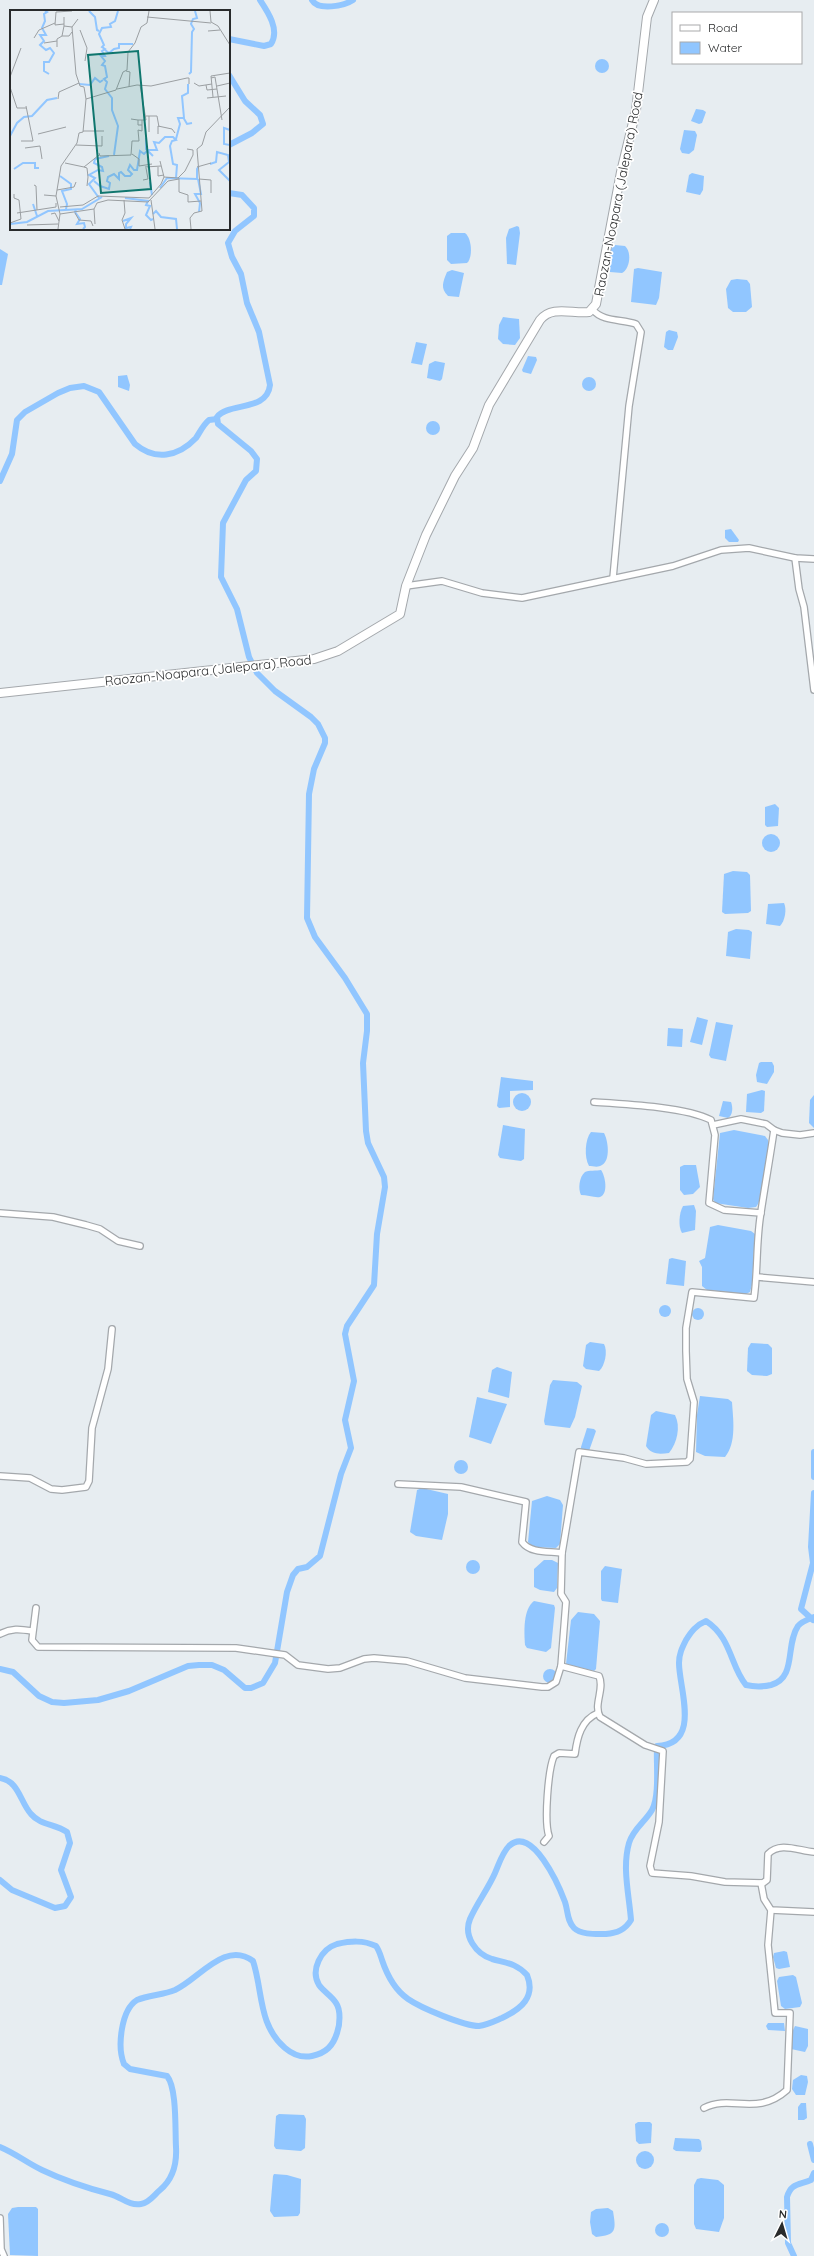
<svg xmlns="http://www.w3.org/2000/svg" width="814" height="2256" font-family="Quicksand,sans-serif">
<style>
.water{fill:#91c6ff}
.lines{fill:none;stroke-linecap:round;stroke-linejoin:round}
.canal{stroke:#91c6ff;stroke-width:6}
.minor-casing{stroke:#a4a8ac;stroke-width:8}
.secondary-casing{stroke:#a4a8ac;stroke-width:10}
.minor{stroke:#fff;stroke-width:5.5}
.secondary{stroke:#fff;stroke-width:8}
.labels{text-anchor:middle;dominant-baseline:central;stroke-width:3.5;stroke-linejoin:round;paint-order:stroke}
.street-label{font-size:13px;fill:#292b2c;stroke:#fff}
.inset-river{fill:none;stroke:#91c6ff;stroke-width:2}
.inset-road{fill:none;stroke:#9b9fa2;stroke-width:1}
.view{fill:#0f766e;fill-opacity:0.15;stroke:#0f766e;stroke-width:2}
.inset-edge{fill:none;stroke:#292b2c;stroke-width:2}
</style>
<rect width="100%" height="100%" fill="#e7edf1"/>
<g class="water">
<circle cx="602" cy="66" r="7"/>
<polygon points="696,109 703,110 706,112 702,123 699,124 691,121"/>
<polygon points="684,130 695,131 697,135 694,150 689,154 682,153 680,149"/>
<polygon points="692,173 704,176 703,190 700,195 686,192 689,175"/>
<polygon points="517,226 519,227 520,233 516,265 507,264 506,238 509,229"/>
<path d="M451,233H465C472,238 473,258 467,263L451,264L447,260V236Z"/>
<path d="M615,245L625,246C632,252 630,269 622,273L610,272L609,269L611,249Z"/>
<polygon points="0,249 8,254 2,285 0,285"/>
<polygon points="638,268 662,272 659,298 656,305 631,302 634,269"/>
<path d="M452,270L464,273L459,297L448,296C440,288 443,282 447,272Z"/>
<polygon points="737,279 747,280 750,284 752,307 746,312 733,312 728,308 726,289 731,280"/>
<polygon points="503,317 519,319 520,338 515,345 503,344 498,339 499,325"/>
<polygon points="669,330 677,332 678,337 673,350 668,350 664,347 666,332"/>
<polygon points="416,342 427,344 422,365 411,363"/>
<polygon points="528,356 536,357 537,360 531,374 523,372 522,370"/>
<polygon points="435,361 445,363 442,379 440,381 427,378 429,364"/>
<polygon points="127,375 130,385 129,391 118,387 118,376"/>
<circle cx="589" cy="384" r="7"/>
<circle cx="433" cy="428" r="7"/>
<polygon points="731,529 739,540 738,542 729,542 725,538 725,530"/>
<polygon points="775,804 779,808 778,826 767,827 765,825 765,807"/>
<circle cx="771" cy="843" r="9"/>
<polygon points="733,871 747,872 750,875 751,911 748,913 725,914 722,912 724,874"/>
<path d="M784,903C787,909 785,921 780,926L766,924L768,904Z"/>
<polygon points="736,929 749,930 752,932 750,959 726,956 728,932"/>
<polygon points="697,1017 708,1020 702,1045 690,1042"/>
<polygon points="716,1022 733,1025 726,1061 711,1058 709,1055"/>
<polygon points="668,1028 683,1029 682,1047 667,1046"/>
<polygon points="761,1062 772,1062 774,1066 774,1072 767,1084 757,1082 756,1075 759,1063"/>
<polygon points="501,1077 533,1081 533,1090 510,1091 510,1107 499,1108 497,1106"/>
<polygon points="762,1090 765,1091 764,1111 761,1113 746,1112 747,1094"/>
<circle cx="522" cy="1102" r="9"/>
<polygon points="814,1095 814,1128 809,1123 810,1100"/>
<path d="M723,1101L731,1102C733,1107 733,1115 728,1118L719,1116Z"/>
<polygon points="503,1125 525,1129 524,1159 521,1161 500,1158 498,1155"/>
<path d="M734,1130L765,1136L768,1140C770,1156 766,1195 756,1207L748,1208L715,1203L713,1199L720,1133Z"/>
<path d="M591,1132L604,1133C608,1140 611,1160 602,1165C598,1168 593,1166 589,1166C584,1157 585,1139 591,1132Z"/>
<polygon points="684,1165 696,1165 700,1187 693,1194 684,1195 680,1190 680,1167"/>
<path d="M601,1170C605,1175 609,1194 600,1197C595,1198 587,1195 581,1195C578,1189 579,1177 585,1172C588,1170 597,1171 601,1170Z"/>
<path d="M694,1205L696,1211L695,1230L682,1233C678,1227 679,1213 683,1206Z"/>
<polygon points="718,1225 751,1231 755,1234 752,1285 750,1292 746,1294 707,1290 702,1286 702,1267 699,1261 705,1258 710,1227"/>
<polygon points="672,1258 686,1261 684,1286 666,1284 669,1259"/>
<circle cx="665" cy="1311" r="6"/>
<circle cx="698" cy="1314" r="6"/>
<path d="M590,1342L604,1344C608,1351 605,1366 599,1371L586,1369L583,1366L586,1345Z"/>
<polygon points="751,1343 768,1344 772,1348 772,1374 767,1376 752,1375 747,1371 748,1348"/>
<polygon points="497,1367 512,1372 509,1398 488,1392 492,1370"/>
<polygon points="553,1380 577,1382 582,1386 575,1417 570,1428 545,1425 544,1421 550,1385"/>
<path d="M700,1396L728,1399L732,1402C733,1418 737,1443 725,1457L705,1456L696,1452L697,1415Z"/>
<polygon points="477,1397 507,1404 491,1444 469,1437"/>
<path d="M656,1411L675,1415C681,1427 677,1443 669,1453C660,1454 651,1455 646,1446L651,1415Z"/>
<polygon points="587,1428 594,1429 596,1431 589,1451 581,1450 581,1447"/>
<circle cx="461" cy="1467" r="7"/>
<polygon points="422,1488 448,1494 448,1514 442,1540 416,1536 410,1532 417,1490"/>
<polygon points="547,1496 560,1500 563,1505 560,1544 556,1548 533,1547 528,1542 532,1501"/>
<circle cx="473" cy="1567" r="7"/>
<polygon points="544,1560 552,1560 558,1563 557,1588 554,1592 540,1590 534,1587 534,1569"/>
<polygon points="605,1566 622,1569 618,1603 602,1601 601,1599 601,1571"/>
<path d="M534,1601L554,1605L555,1608L551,1648L546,1652L527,1648L525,1645C524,1632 523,1609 534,1601Z"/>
<polygon points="578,1612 594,1614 600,1621 596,1669 594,1671 566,1664 571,1620"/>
<circle cx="550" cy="1676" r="7"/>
<polygon points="784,1951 787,1952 790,1967 779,1969 776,1968 773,1957 774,1953"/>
<polygon points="793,1975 796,1977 802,2003 800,2007 785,2009 781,2006 777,1981 779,1977"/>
<polygon points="768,2023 784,2023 785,2031 768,2030 766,2026"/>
<polygon points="795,2026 808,2029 808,2046 805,2052 791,2049 790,2036"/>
<polygon points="801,2075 807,2076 808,2082 805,2095 796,2095 792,2089 793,2080"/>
<polygon points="801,2103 806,2103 807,2118 804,2120 798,2120 798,2107"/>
<polygon points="279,2114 304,2115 306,2119 305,2148 301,2151 276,2149 274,2146 276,2116"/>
<polygon points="638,2122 650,2122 652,2124 651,2143 639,2144 636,2141 635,2124"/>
<polygon points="675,2138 699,2139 701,2141 702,2149 700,2152 676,2151 673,2149"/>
<circle cx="645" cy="2160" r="9"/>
<polygon points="274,2174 287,2175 301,2179 300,2213 298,2216 274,2217 270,2211 273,2176"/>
<polygon points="701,2178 718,2180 724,2185 724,2218 719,2232 696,2229 694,2224 694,2185 697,2179"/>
<polygon points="18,2207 36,2207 38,2209 38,2256 10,2255 8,2214 12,2208"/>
<path d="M608,2208L613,2211C616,2230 617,2235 596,2237L592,2234L590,2222L591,2212L596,2209Z"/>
<circle cx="662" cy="2230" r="7"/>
</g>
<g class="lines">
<g class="canal">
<path d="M312,0C318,11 344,6 353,0"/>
<path d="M229,39L264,46L271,44C280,30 268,12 260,0"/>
<polyline points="229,75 245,101 260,115 263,124 252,133 229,145"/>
<path d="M0,481L12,454L17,420L25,412L58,393L70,388L84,386L99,392L135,444C155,461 178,457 196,438C200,432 203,425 209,420L217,419"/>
<polyline points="814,1452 814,1477"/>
<polyline points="813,1620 801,1609 813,1563 811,1547 814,1493"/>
<path d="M0,1669L13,1672L39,1696L52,1702L64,1703L98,1700L129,1691L188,1666L199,1665H212L224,1670L245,1688H251L263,1683L275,1663L287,1592L293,1575L298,1569L307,1567L320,1556L341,1474L351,1448L345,1420L354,1381L345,1334L347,1326L374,1285L377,1234L385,1187L384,1177L368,1143L366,1131L363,1063L367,1031V1014L345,978L315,937L307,918L309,794L314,769L325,743V738L318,724L311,717L275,691L257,673L249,657L237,609L221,577L223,523L246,480L256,471L257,459L251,451L218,424L217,417C229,402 267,412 270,385L259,332L247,303L241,274L232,257L228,243L235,231L254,216V208L242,195L229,193"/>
<path d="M0,1778C19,1781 20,1802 31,1814C40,1825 55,1824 67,1832L70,1843L61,1870L71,1897L65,1906L55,1908L12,1890L0,1880"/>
<polyline points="810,2144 814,2160"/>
<path d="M0,2147C15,2153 27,2163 42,2170C65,2181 87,2188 110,2194C122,2197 128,2206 141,2204C149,2203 154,2195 160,2190C173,2179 177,2164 176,2147C175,2129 177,2088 167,2076L130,2069L124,2064C117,2047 121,2010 137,2000C149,1995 163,1995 175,1990C199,1979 225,1940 253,1961C263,1991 258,2025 285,2048C292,2054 302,2058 312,2056C326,2053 333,2046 337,2033C340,2025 341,2010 336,2003C332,1996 324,1992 319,1985C310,1970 321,1949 337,1944C351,1941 363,1940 376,1946C379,1950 380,1954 382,1960C387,1975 395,1990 408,1999C421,2008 464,2026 479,2026C487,2025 495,2021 502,2018C521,2009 536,1997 527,1975C516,1963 506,1963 492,1959C476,1954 463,1936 470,1919C477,1903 488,1889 495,1873C499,1864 502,1853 509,1846C532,1824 559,1886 565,1902C568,1911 567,1921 574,1928C581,1935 596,1934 606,1934C617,1933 625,1930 631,1920C629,1894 622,1868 629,1843C633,1829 645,1822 652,1810C660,1796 656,1762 657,1746C702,1744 679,1689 679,1663C679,1654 682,1648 686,1640C691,1632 696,1625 706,1621C732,1638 730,1666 746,1685C755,1687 762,1687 771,1685C797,1678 785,1645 798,1626C802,1621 809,1619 814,1617"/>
<path d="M794,2256L788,2243L787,2197C791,2183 799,2185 811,2180L814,2173"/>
</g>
<defs>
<g id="minor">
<path d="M593,310C603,322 622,319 636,324L641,332L629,406L613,578"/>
<polyline points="795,558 799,589 804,607 814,690"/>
<polyline points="406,586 442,581 482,593 522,598 673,566 721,550 749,548 795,558 814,559"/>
<path d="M594,1102C625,1104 686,1107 711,1120L715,1135L709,1203L724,1210L761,1213"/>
<polyline points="713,1125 741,1119 766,1124 774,1130 782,1133 800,1135 814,1133"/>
<polyline points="0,1213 53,1217 86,1225 100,1229 118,1241 140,1246"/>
<polyline points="757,1277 814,1282"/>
<polyline points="0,1476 30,1478 51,1489 62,1490 86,1487 89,1481 92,1428 108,1369 112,1329"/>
<path d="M398,1484L461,1487L526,1502L522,1542C531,1554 549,1551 562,1553"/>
<path d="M36,1608L32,1640L38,1647L236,1648L285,1655L298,1665L328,1669L340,1668L364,1659L374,1658L407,1661L465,1678L542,1687H548L556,1682L561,1666L566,1602L561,1594L562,1553L579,1452L624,1458L646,1464L687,1462L690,1459L694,1402L687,1379L686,1351V1328L692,1292L754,1298C758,1270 756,1240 761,1212C765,1185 770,1158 774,1130"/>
<path d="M0,1634C11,1628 20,1629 32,1631"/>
<path d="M561,1666L599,1676C605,1689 593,1704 600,1717L645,1745L663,1751L659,1822L650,1866L652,1873L691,1876L725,1882L763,1883L767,1880L768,1854C780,1841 799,1851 814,1852"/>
<path d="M544,1842L549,1836C544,1822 548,1770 554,1756L559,1753L575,1754C577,1738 581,1720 598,1713"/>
<polyline points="761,1883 764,1899 771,1910 814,1912"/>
<path d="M704,2108C731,2094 757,2117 787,2090L790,2013H775L768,1945L771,1910"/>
<polyline points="0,2218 1,2249 4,2256"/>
</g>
<path id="secondary" d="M0,693L314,659L338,651L400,614L406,586L426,535L455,476L473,448L489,405L540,320C552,305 572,314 589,312L596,304L621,172L636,110L647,17L654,0"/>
</defs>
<use href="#minor" class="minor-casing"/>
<use href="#secondary" class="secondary-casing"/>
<use href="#minor" class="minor"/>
<use href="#secondary" class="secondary"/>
</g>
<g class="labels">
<g class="street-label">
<text transform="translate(618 194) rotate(-79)">Raozan-Noapara (Jalepara) Road</text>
<text transform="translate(208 670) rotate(-6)">Raozan-Noapara (Jalepara) Road</text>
</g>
</g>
<g transform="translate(10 10)">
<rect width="220" height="220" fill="#e7edf1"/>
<path class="inset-river" d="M35,1L37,2L34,4L35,11L32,18L36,25H30L34,31L30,35L36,40L40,38L44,43L39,52H34V61L39,64M79,1L85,7L87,20L89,21M95,40L99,43L104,39L109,38V34H123M179,64L181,62L182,22L184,19L181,14L183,9L187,8L185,1M69,74L80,75L85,68L90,72L93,70M173,107L177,114L182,113M220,120L214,118V134L220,135V145M0,126L7,113L14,107L22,106L37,90L47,88M136,128V139L143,146M166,129L170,114L168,108H174L172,86L178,83V74M104,145L108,116L102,100V88L95,79L97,72L94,69L97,67L95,56L92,55L95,51L91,46H95L92,41L95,39L92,37L94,35L89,24L92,18L101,17L100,14L105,11L108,1M200,154L206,152L207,142L218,145L219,152L209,160L220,171M4,159L13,153H25V158H29M50,166L61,174V179L52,181L57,194L56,199M188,169L191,184H185L190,193L189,202M84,171L90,176L99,179L100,173L97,171L98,167L104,164L109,169V163L111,162L115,166H120L122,164L118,160L120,155L124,160H127L130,141L134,144L138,140H147L144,132L149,133L155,127H163L166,130L162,131L160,136L163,154L167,155L166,168M140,172L142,185M150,178L157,168L187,169V159L189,156M89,188L79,174L85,168L79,165L88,160L93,161L92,157L84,153L85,149L99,146M115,188L139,191M138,191L136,195L140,196L136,205L141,210L143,209M23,194L27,206M66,200L65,202L70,209L67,214L74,213L75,217L73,219M143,204L146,201L151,207L166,209L167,219M113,211L121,208L116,214V218L121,217L120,219M0,214L17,212L38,201L72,199L92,187"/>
<path class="inset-road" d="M200,1L201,12L208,16L220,35M54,7V16L62,17L68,9M137,7L201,13M54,14L45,15L46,2L62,1M54,16L52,26H59L62,22M62,17L66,64L70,76L74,77L76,89M70,20L77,38L75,51M198,21L210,20M24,28L29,20L45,13M34,33L47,31M47,37V29L52,26M116,61L120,62L119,77M0,67L11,38M201,68L205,67L212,110M184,73L189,76L202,74M196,75L197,80L207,79M207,76L220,73M0,77L7,98H16M107,79L127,75L141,76L177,68H179V74M203,87L201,66L220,63M197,88L216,86M48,89L49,82L69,73M136,106H147L149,117M139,106V122M121,109L128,110V115H132M128,110H136L130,75M73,121H94M28,124L56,117M148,124V116L162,119L165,123M11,131H23L16,96M66,135L92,136V126M15,138L30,136L32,149M89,143L90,146L121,145L122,131H129L128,120L132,121V110M122,144L129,149V156L142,154M150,151L154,167M55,153L74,157L89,145M74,157L77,158L78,167L77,176M135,157L151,156M148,157V166L154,165M187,157L201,153M169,168V182L178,185V192L191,191M189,169L201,170V183M133,170L138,169L136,158M24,175L26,176L27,200M47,180L64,177L66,172M34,185L46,186M114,190L115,203L112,210L115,219M141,190L145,219M50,197L73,195L88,186L139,188L151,174L154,167L168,168L175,161L183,145V140L177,139M84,199L85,214M7,203L46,197V193M65,203L69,210L81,211L83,216M41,204L45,203L49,211M50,204L84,199L87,193L98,190L138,192L158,171L169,169M0,213L11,209L9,190L4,188V184M17,215L48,214M48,219L50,204L46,186L51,156L67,133L69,123L73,122L76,89L106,80L113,62L117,60L118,42L125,33L131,17L137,13L139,1M181,219L180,208L184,203L192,201L187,139L192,135L196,122L220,97"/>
<path class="view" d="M128,41L141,179L91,183L78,45Z"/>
<rect width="220" height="220" class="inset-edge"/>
</g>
<rect x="672" y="12" width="130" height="52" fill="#ffffff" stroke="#a9aaab"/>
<rect x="680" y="25" width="20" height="6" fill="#ffffff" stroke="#a9aaab"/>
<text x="708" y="32" font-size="12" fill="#292b2c">Road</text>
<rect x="680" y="42" width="20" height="12" fill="#91c6ff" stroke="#a9aaab"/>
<text x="708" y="52" font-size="12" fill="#292b2c">Water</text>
<g transform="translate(782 2224) rotate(5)" stroke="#ffffff" stroke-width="3" paint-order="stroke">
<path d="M0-3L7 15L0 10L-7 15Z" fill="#292b2c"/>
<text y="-6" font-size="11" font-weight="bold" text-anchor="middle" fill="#292b2c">N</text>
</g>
</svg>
